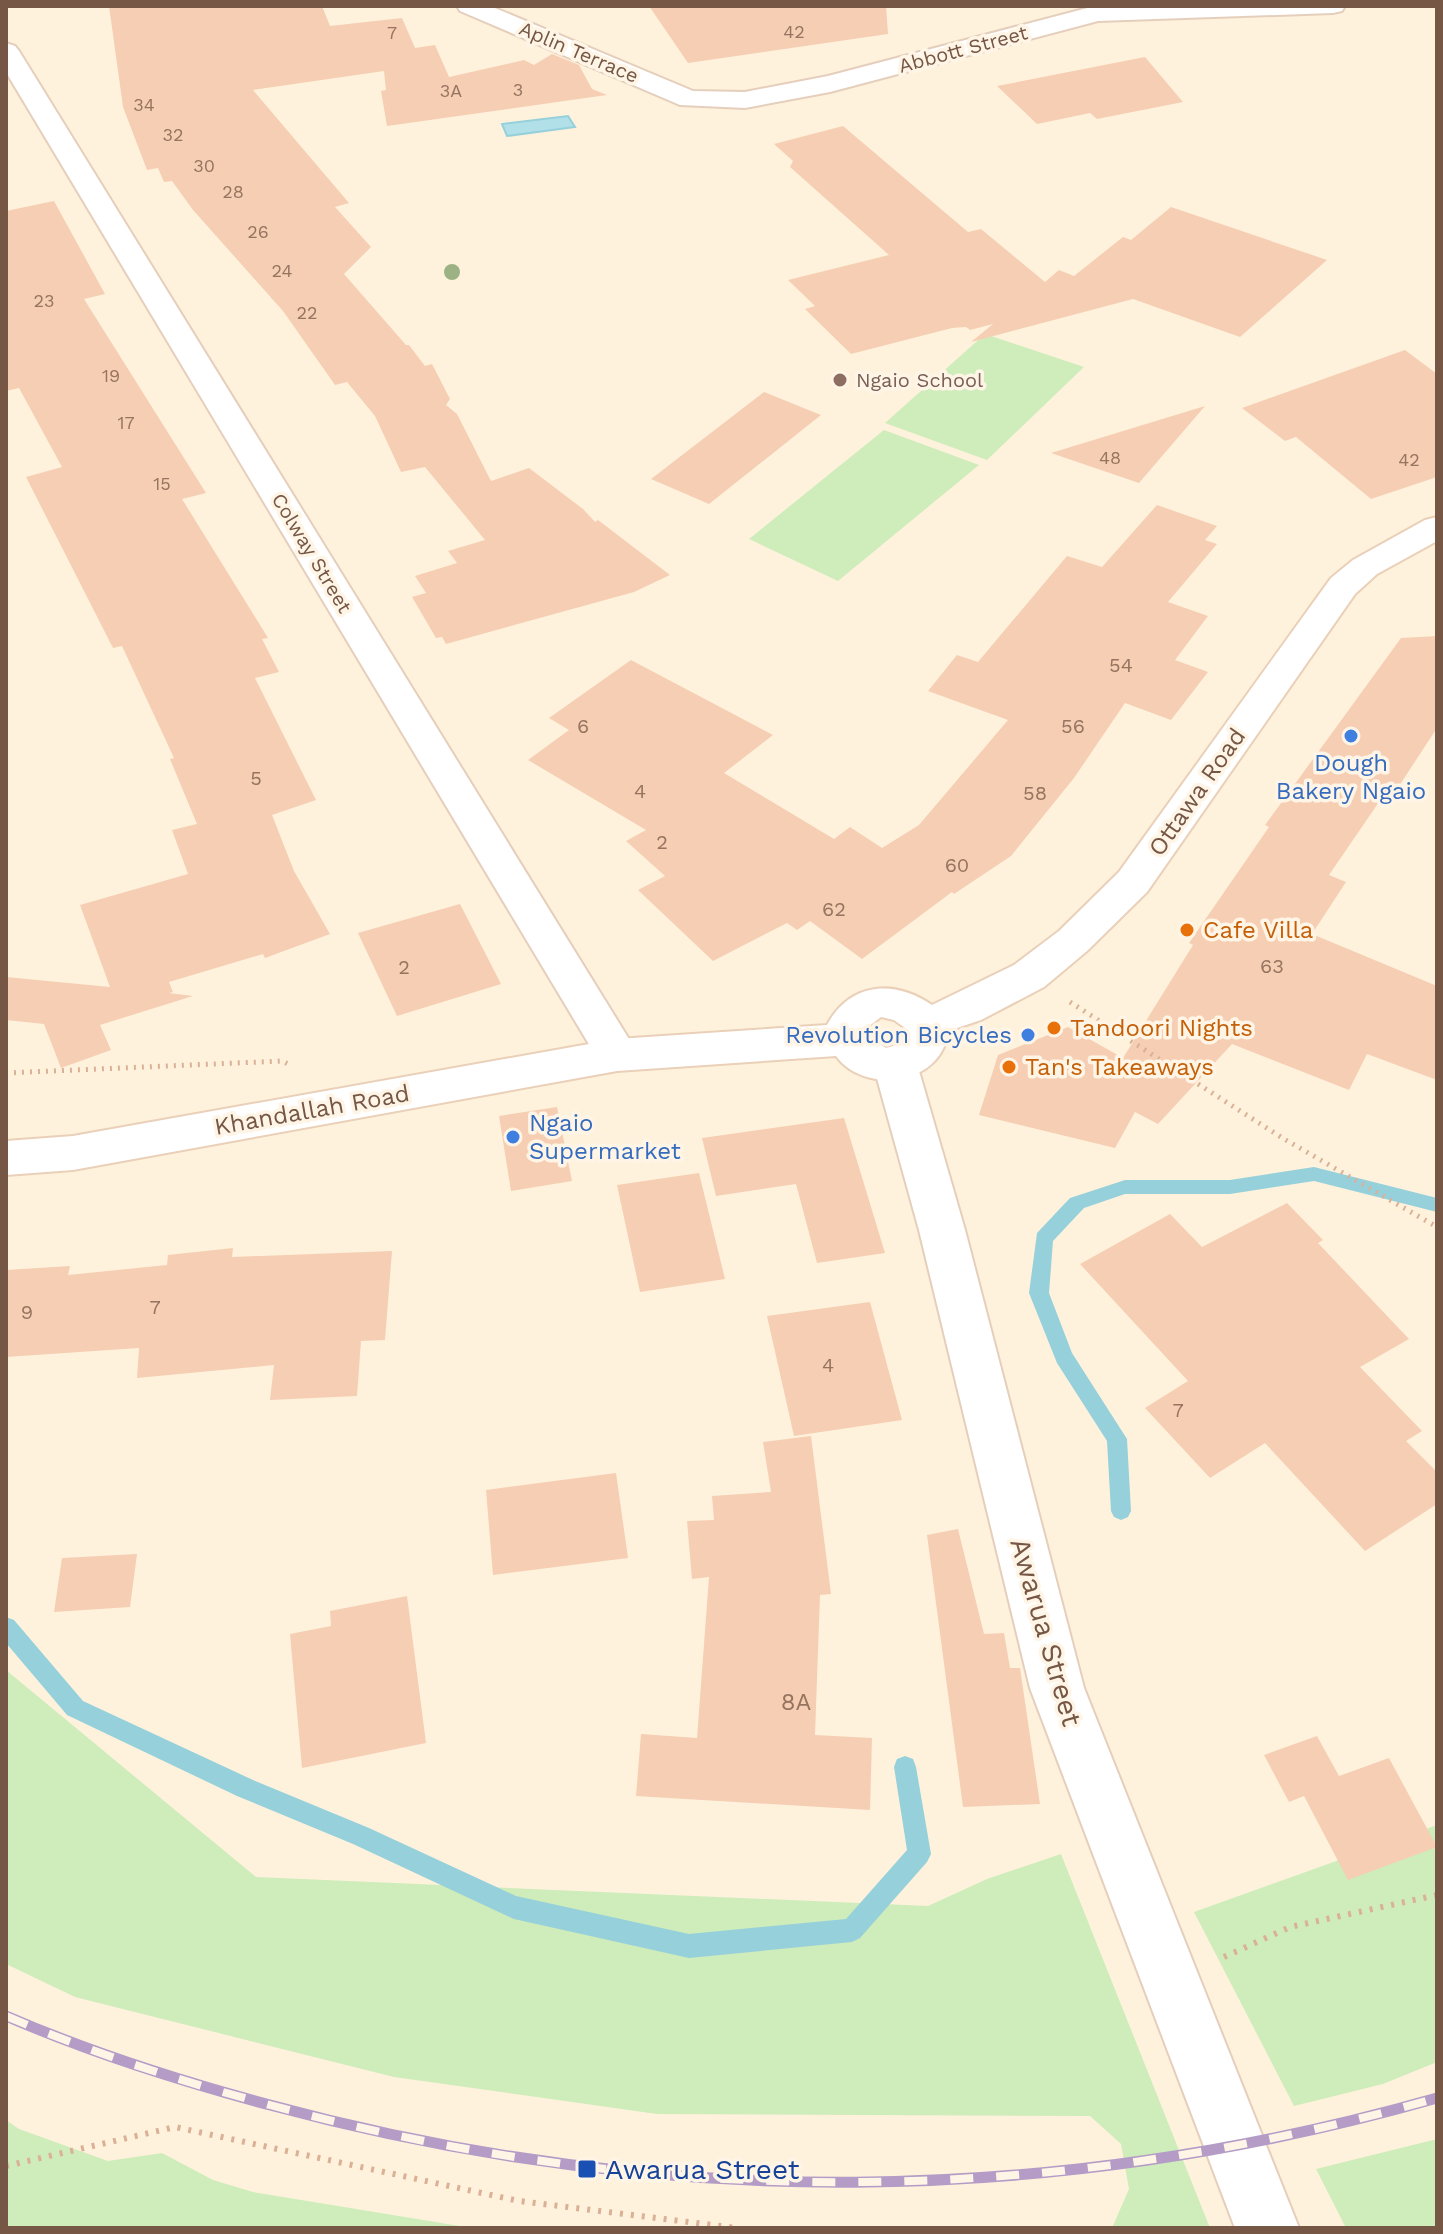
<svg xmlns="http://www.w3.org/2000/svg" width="1443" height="2234" font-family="'Work Sans',sans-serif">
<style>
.green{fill:#cfecbb}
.water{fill:#b1e0e9;stroke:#96d0db;stroke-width:2}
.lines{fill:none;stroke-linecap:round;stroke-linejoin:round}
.stream{fill:#96d0db;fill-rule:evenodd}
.building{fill:#f6ceb3}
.minor-casing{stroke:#e5cfbc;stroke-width:4}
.secondary-casing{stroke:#ead0b8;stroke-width:4}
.path-far1{stroke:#dab196;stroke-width:5;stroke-dasharray:2 6;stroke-linecap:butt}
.path{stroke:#dab196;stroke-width:6;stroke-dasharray:3 8;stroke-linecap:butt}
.minor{fill:#fff;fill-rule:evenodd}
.secondary{fill:#fff;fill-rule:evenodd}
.rail-casing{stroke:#b49cc7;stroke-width:11}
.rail{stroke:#fff5e6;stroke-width:8;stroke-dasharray:23;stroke-linecap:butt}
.tree{fill:#9db284}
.education-dot{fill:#8d6e63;stroke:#fff5e6;stroke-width:3}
.shop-dot{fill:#3f7fe0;stroke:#fff5e6;stroke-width:3}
.food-dot{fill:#e8710a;stroke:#fff5e6;stroke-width:3}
.transit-dot{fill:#1a4fb4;stroke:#fff5e6;stroke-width:3}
.labels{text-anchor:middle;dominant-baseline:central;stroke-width:7;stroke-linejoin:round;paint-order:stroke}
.far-number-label{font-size:18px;fill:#967460}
.far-street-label{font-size:20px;fill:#765644;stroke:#fff5e6}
.far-education-label{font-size:20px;fill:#785e54;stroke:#fff5e6;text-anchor:start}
.number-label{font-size:20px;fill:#967460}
.shop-label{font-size:24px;fill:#366cbe;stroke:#fff5e6}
.street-label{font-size:24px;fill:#765644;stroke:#fff5e6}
.food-label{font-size:24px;fill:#c56008;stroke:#fff5e6;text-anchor:start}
.near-number-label{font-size:24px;fill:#967460}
.near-street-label{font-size:28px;fill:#765644;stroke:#fff5e6}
.near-transit-label{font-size:28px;fill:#164399;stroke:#fff5e6;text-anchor:start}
</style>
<rect width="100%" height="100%" fill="#fef2dd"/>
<g class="green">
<polygon points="985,334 1084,367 987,460 885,423"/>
<polygon points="884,430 979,465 838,581 749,539"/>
<polygon points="6,1670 256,1877 928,1906 987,1879 1061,1854 1210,2228 1112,2228 1129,2189 1121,2144 1090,2116 657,2114 394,2077 75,1997 6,1964"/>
<polygon points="1437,1825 1437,2062 1383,2084 1294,2106 1194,1912"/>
<polygon points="6,2120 19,2129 108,2161 162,2153 213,2180 253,2192 472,2228 6,2228"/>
<polygon points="1437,2139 1437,2228 1346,2228 1316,2169"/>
</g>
<polygon class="water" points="568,116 575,127 507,136 502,124"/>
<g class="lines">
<g class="stream">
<polygon points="1314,1167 1437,1198 1437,1212 1314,1181 1230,1194 1125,1194 1084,1208 1053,1241 1049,1293 1072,1353 1127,1439 1131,1511 1128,1517 1121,1520 1114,1517 1111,1511 1107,1441 1057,1363 1029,1293 1037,1233 1070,1198 1125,1180 1230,1180"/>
<polygon points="6,1617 14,1620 83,1701 253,1780 369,1828 516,1896 689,1934 846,1919 907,1850 894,1767 897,1759 905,1756 913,1759 916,1767 931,1854 927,1862 860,1938 852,1942 689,1958 514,1919 353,1844 237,1796 67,1715 6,1643"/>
</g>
</g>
<g class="building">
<polygon points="109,6 322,6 330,26 402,18 415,48 435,45 449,77 524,60 534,65 552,54 579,65 592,89 607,95 387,126 381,91 386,90 384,71 253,90 349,203 335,207 371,247 344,274 406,345 409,345 425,366 432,364 450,399 446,405 457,414 491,481 529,468 583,509 595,522 598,520 670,575 634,592 446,644 442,637 436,638 412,597 426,593 415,576 457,563 448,551 485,540 425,467 401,472 375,416 347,382 335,385 283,311 193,210 172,181 164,182 158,168 147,170 123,107"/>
<polygon points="649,6 886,6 888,34 688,63"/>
<polygon points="1145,57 1183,102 1097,119 1090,113 1037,124 997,86"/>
<polygon points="843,126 968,232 981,229 1045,282 1059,270 1074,276 1123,237 1131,240 1171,207 1327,260 1240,337 1133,299 971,342 993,324 970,330 966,327 952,328 851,354 805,309 815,306 788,280 889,255 790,167 793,161 774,144"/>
<polygon points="54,201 105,294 84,299 206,493 182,499 268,638 262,639 279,672 255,678 316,800 272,815 294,871 330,934 265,958 263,954 169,982 173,992 169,993 193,996 100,1025 111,1050 61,1068 44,1024 6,1020 6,977 110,987 80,905 188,874 172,830 197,824 170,759 174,758 122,646 113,648 26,477 62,467 19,388 6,391 6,211"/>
<polygon points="1405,350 1437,374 1437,477 1371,499 1296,437 1285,441 1242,408"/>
<polygon points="764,392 821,415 709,504 651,479"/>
<polygon points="1205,406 1139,483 1051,453"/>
<polygon points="1157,505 1217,526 1205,540 1217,544 1168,602 1208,616 1175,660 1208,672 1171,720 1125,703 1074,778 1011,856 954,894 952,892 862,959 810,921 797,930 787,923 713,961 638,890 665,876 626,841 646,830 528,760 569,730 549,718 631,660 773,735 724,773 834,839 850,827 882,848 919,825 1008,720 928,691 957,655 978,662 1067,556 1102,567"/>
<polygon points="1437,636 1437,728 1399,786 1392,783 1329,875 1346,882 1312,934 1437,986 1437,1080 1367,1054 1349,1090 1232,1044 1158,1124 1135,1112 1115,1148 979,1115 998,1055 1068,1027 1123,1058 1193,945 1189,943 1269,827 1265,825 1401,638"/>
<polygon points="460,904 501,984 397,1016 358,933"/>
<polygon points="557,1107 572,1181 511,1191 499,1116"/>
<polygon points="844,1118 885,1253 817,1263 796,1184 716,1196 702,1138"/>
<polygon points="699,1173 725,1279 640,1292 617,1185"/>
<polygon points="1287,1203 1323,1240 1318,1243 1409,1339 1360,1367 1422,1431 1406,1441 1437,1472 1437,1504 1365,1551 1265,1443 1210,1478 1145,1408 1188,1381 1080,1264 1170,1214 1202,1247"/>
<polygon points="233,1248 232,1257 392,1251 385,1340 361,1341 357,1396 270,1400 274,1365 137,1378 139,1348 6,1357 6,1270 70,1266 68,1275 167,1265 168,1255"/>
<polygon points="870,1302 902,1420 794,1436 767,1316"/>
<polygon points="811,1436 831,1594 820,1595 815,1735 872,1738 870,1810 636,1796 641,1734 697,1738 709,1577 692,1579 687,1521 714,1520 712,1496 771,1492 763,1442"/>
<polygon points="616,1473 628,1558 493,1575 486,1490"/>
<polygon points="958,1529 984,1634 1004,1633 1010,1668 1020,1668 1040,1804 963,1807 927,1535"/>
<polygon points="137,1554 130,1607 54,1612 62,1558"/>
<polygon points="407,1596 426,1743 302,1768 290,1634 331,1626 330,1611"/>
<polygon points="1317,1736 1339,1776 1389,1758 1437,1847 1348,1880 1304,1796 1289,1802 1264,1755"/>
</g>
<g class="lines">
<defs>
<g id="minor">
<polygon points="457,6 490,6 693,91 745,92 828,76 1095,6 1345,6 1342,11 1333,13 1098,21 830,92 745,108 680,105 460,11"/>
<polygon points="6,43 15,46 19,51 632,1044 638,1055 632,1066 617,1071 602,1066 6,72"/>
<polygon points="895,1048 910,1053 917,1064 965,1230 1084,1688 1299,2228 1235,2228 1030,1688 919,1230 873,1064 880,1053"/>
</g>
<path id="secondary" d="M1437,517V541L1377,574L1355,594L1147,892L1087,951L1044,987L981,1020L948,1031C942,1087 863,1094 836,1056L617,1071L73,1170L6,1175V1141L73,1136L617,1039L827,1025C850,982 894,979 932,1005L1014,965L1059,931L1119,872L1331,578L1353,560L1425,520ZM881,1017L894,1020L905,1028L902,1043L886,1048L870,1038L868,1027Z"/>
</defs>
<use href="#minor" class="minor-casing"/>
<use href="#secondary" class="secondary-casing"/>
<g class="path-far1">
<polyline points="1070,1002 1284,1139 1437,1227"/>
<polyline points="6,1073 282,1061 288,1064"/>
</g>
<g class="path">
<polyline points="1224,1957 1290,1927 1437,1895"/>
<polyline points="6,2166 175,2127 519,2201 737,2228"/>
</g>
<use href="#minor" class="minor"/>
<use href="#secondary" class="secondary"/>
<defs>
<path id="rail" d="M6,2016C92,2053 180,2081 270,2105C658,2210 1051,2208 1437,2098"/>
</defs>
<use href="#rail" class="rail-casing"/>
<use href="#rail" class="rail"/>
</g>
<circle class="tree" cx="452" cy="272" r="8"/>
<circle class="education-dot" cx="840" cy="380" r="8"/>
<g class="shop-dot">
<circle cx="1351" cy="736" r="8"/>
<circle cx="1028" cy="1035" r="8"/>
<circle cx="513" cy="1137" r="8"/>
</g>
<g class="food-dot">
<circle cx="1187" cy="930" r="8"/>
<circle cx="1054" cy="1028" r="8"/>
<circle cx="1009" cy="1067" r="8"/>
</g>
<rect class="transit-dot" x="577" y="2159" width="20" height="20" rx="4"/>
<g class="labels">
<g class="far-number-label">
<text x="794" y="31">42</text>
<text x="392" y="32">7</text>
<text x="518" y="89">3</text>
<text x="451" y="90">3A</text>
<text x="144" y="104">34</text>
<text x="173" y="134">32</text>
<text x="204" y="165">30</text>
<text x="233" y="191">28</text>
<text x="258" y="231">26</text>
<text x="282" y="270">24</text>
<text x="44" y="300">23</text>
<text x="307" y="312">22</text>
<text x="111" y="375">19</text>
<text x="126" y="422">17</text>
<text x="1110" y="457">48</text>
<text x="1409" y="459">42</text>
<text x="162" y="483">15</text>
</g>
<g class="far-street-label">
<text transform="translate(963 49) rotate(-15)">Abbott Street</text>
<text transform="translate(579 52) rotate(23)">Aplin Terrace</text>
<text transform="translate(312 553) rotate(59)">Colway Street</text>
</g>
<g class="far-education-label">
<text x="856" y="380">Ngaio School</text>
</g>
<g class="number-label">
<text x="1121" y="665">54</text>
<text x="583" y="726">6</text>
<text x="1073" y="726">56</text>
<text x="256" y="778">5</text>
<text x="640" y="791">4</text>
<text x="1035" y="793">58</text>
<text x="662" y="842">2</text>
<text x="957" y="865">60</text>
<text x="834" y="909">62</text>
<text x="1272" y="966">63</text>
<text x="404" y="967">2</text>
<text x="155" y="1307">7</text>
<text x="27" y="1312">9</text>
<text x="828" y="1365">4</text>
<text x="1178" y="1410">7</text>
</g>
<g class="shop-label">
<text x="1351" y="763">Dough<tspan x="1351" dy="28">Bakery Ngaio</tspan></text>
<text x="1012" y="1035" text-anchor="end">Revolution Bicycles</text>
<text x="529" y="1123" text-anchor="start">Ngaio<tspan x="529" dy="28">Supermarket</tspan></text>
</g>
<g class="street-label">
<text transform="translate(1197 792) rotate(-55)">Ottawa Road</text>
<text transform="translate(312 1110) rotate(-10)">Khandallah Road</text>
</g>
<g class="food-label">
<text x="1203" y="930">Cafe Villa</text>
<text x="1070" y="1028">Tandoori Nights</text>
<text x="1025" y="1067">Tan's Takeaways</text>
</g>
<g class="near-number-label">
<text x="796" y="1702">8A</text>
</g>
<g class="near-street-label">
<text transform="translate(1046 1632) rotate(74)">Awarua Street</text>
</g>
<g class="near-transit-label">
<text x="605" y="2169">Awarua Street</text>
</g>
</g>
<rect width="1443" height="2234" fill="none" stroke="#765644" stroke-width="16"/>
</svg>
